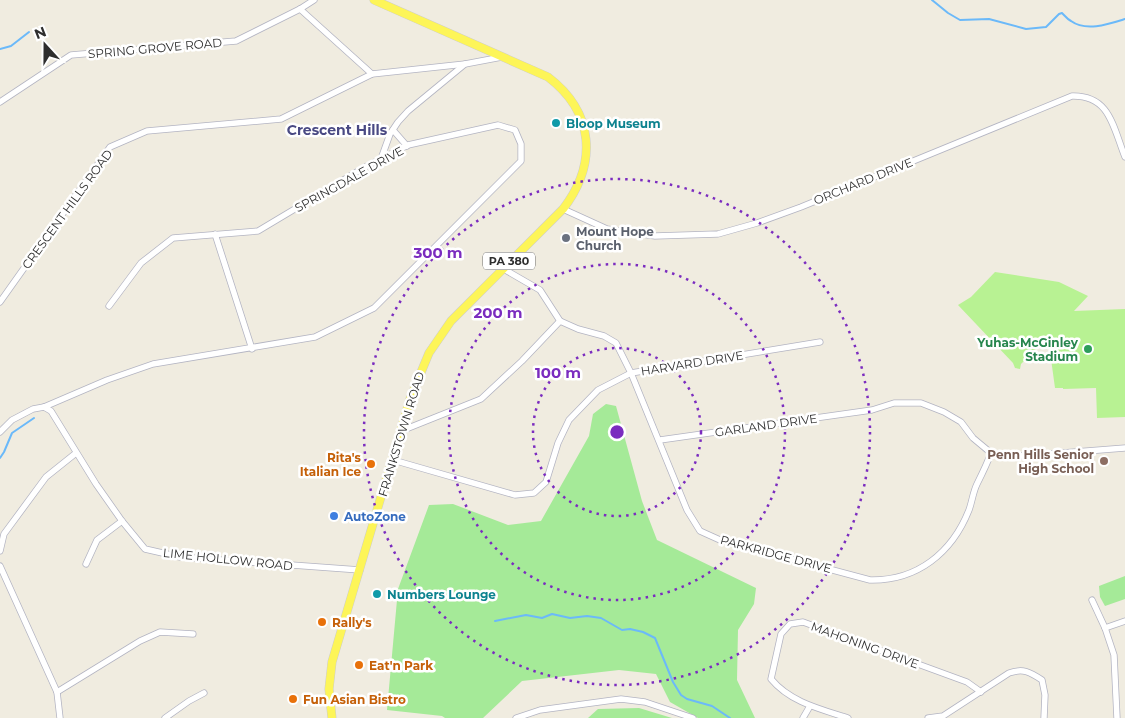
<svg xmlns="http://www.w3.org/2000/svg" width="1125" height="718" font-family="Montserrat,sans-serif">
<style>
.green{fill:#a5ea98}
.pitch{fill:#b8f293}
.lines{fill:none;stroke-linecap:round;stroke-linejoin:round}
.stream{stroke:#6bb9f9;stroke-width:2}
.minor-casing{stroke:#b3b4c2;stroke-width:7}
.major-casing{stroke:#cdcdcd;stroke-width:9}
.minor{stroke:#fff;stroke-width:5.5}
.major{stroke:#fdf558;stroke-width:8}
.ring{fill:none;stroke:#7b2cbf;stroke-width:2.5;stroke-dasharray:2.5 5}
.culture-dot{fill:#0f9aa8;stroke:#fff;stroke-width:2}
.worship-dot{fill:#6b7280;stroke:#fff;stroke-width:2}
.leisure-dot{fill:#2e9e5b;stroke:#fff;stroke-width:2}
.education-dot{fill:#8d6e63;stroke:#fff;stroke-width:2}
.food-dot{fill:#e8710a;stroke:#fff;stroke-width:2}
.shop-dot{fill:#3f7fe0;stroke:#fff;stroke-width:2}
.labels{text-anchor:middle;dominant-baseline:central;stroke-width:5;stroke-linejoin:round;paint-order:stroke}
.shield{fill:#fff;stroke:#6d6d6d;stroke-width:1}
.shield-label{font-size:11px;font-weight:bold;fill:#2e2e2e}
.street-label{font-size:12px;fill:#2e2e2e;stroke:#fff}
.culture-label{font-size:12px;font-weight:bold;fill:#0d838f;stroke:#fff;text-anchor:start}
.worship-label{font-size:12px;font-weight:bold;fill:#5b616d;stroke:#fff;text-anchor:start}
.leisure-label{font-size:12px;font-weight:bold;fill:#27864d;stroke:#fff;text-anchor:end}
.education-label{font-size:12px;font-weight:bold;fill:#785e54;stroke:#fff;text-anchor:end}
.food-label{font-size:12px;font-weight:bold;fill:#c56008;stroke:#fff;text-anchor:start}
.shop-label{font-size:12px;font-weight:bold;fill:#366cbe;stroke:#fff;text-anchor:start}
.neighbourhood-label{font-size:14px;font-weight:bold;fill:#494983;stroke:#fff}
.centre{fill:#7b2cbf;stroke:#fff;stroke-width:2.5}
.ring-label{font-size:15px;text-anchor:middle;font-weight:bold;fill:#7b2cbf;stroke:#fff;stroke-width:5;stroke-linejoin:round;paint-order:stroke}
</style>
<rect width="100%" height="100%" fill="#f0ece0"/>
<g class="green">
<polygon points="606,404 616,406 642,501 657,540 756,588 754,604 738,630 737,680 755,718 698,718 670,702 656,674 619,670 522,681 483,718 445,718 442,716 387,710 398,589 429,505 453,504 508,525 541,521 589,436 593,414"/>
<polygon points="1125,576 1125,599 1105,606 1100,597 1099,586"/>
<polygon points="639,708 672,718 588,718 598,709"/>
</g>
<polygon class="pitch" points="995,272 1059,282 1088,296 1074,311 1125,309 1125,417 1097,418 1096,388 1063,389 1063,388 1055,388 1048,337 1021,364 1020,369 1015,368 1013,363 958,305 971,297"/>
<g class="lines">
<g class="stream">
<path d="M932,0L948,13L960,20L989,19L1026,29L1046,27L1059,14L1062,13C1065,16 1067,19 1071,21C1086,32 1109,24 1125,19"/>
<polyline points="0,49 11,46 29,32"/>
<polyline points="0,458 4,452 12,433 34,418"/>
<polyline points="495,621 526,615 542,618 552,614 570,618 587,616 601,618 622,630 630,629 643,632 655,638 673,682 681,695 687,699 712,706 730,718"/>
</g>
<defs>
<g id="minor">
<polyline points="300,9 372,74"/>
<polyline points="0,102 71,55 236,41 300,9 314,0"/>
<polyline points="393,130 407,146"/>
<polyline points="381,159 390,134 398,122 408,111 465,64 502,57"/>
<path d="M563,209L607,229L655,236L718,234L757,223L801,207L1072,96C1110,95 1113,127 1125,157"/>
<polyline points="215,234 252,349"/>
<path d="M502,268L540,290L560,321L578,329L604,336L616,343L631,373L687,510L700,531L720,540L870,580C917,581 952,553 969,510C972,502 973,492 977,484C982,474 987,464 991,453L973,438L961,422L944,412L921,403H894L872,410L660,440"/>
<polyline points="0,302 110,147 147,131 281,119 372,74 465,64"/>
<polyline points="44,407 51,411 96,484 122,521 145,549 180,557 360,570"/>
<polyline points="401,431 481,399 522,361 560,321"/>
<polyline points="0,432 12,420 33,409 44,407 107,380 153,364 315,337 374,308 521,161 521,144 515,130 498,125 408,145 365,167 258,231 173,238 141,263 109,306"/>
<polyline points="991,453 1023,456 1125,448"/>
<polyline points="393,460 515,495 534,493 546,482 558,443 569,420 598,390 631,373 820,342"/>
<polyline points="0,551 4,534 46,477 76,453"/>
<polyline points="86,564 97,540 122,521"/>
<polyline points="0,566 57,692 60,718"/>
<polyline points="1092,600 1105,628 1114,655 1117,718"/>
<polyline points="1105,628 1125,621"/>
<polyline points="57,692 140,641 160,632 193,634"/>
<polyline points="165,718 189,701 204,693"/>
<polyline points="516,718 540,710 621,699 645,702 693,718"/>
<polyline points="803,718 810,706"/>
<path d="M848,718C820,709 790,702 771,679L781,634L790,624L803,622L967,682L981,692"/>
<path d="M928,718L943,716L1009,673C1023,668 1030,672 1042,680L1045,695L1044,718"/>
</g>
<path id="major" d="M332,718L329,689L332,662L410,399L429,353L451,321L563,209C598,163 594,112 548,77L374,0"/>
</defs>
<use href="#minor" class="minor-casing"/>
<use href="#major" class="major-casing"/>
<use href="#minor" class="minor"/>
<use href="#major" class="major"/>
</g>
<g class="ring">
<circle cx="617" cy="432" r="84"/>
<circle cx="617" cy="432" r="168"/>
<circle cx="617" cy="432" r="253"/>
</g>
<g class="culture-dot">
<circle cx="556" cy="123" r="5"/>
<circle cx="377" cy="594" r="5"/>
</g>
<circle class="worship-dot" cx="566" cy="238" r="5"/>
<circle class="leisure-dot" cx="1088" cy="349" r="5"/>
<circle class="education-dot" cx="1104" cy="461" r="5"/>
<g class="food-dot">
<circle cx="371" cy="464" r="5"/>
<circle cx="322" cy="622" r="5"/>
<circle cx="359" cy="665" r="5"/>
<circle cx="293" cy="699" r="5"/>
</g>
<circle class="shop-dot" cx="334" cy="516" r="5"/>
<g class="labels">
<rect class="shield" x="483" y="252.5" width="52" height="17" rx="4"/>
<g class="shield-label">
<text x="509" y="261">PA 380</text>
</g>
<g class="street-label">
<text transform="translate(155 48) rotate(-5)">SPRING GROVE ROAD</text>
<text transform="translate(349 179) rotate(-29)">SPRINGDALE DRIVE</text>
<text transform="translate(863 181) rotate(-22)">ORCHARD DRIVE</text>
<text transform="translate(67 209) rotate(-54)">CRESCENT HILLS ROAD</text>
<text transform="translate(692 363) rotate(-9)">HARVARD DRIVE</text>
<text transform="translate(766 425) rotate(-8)">GARLAND DRIVE</text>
<text transform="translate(401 434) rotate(-73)">FRANKSTOWN ROAD</text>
<text transform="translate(776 554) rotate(15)">PARKRIDGE DRIVE</text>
<text transform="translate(228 559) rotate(6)">LIME HOLLOW ROAD</text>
<text transform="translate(865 645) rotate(20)">MAHONING DRIVE</text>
</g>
<g class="culture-label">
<text x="566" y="123">Bloop Museum</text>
<text x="387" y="594">Numbers Lounge</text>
</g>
<g class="worship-label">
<text x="576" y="231">Mount Hope<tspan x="576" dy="14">Church</tspan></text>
</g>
<g class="leisure-label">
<text x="1078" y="342">Yuhas-McGinley<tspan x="1078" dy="14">Stadium</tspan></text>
</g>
<g class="education-label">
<text x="1094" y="454">Penn Hills Senior<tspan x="1094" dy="14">High School</tspan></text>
</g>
<g class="food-label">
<text x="361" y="457" text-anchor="end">Rita's<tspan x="361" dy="14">Italian Ice</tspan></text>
<text x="332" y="622">Rally's</text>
<text x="369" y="665">Eat'n Park</text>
<text x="303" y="699">Fun Asian Bistro</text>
</g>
<g class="shop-label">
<text x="344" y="516">AutoZone</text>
</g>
<g class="neighbourhood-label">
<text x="337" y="130">Crescent Hills</text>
</g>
</g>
<circle cx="617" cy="432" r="8" class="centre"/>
<g class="ring-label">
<text x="438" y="258">300 m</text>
<text x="498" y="318">200 m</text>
<text x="558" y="378">100 m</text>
</g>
<g transform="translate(45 45) rotate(339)" stroke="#ffffff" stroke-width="4" paint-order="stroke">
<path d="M0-4L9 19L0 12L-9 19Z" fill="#2e2e2e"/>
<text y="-8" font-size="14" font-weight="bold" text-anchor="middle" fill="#2e2e2e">N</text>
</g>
</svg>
